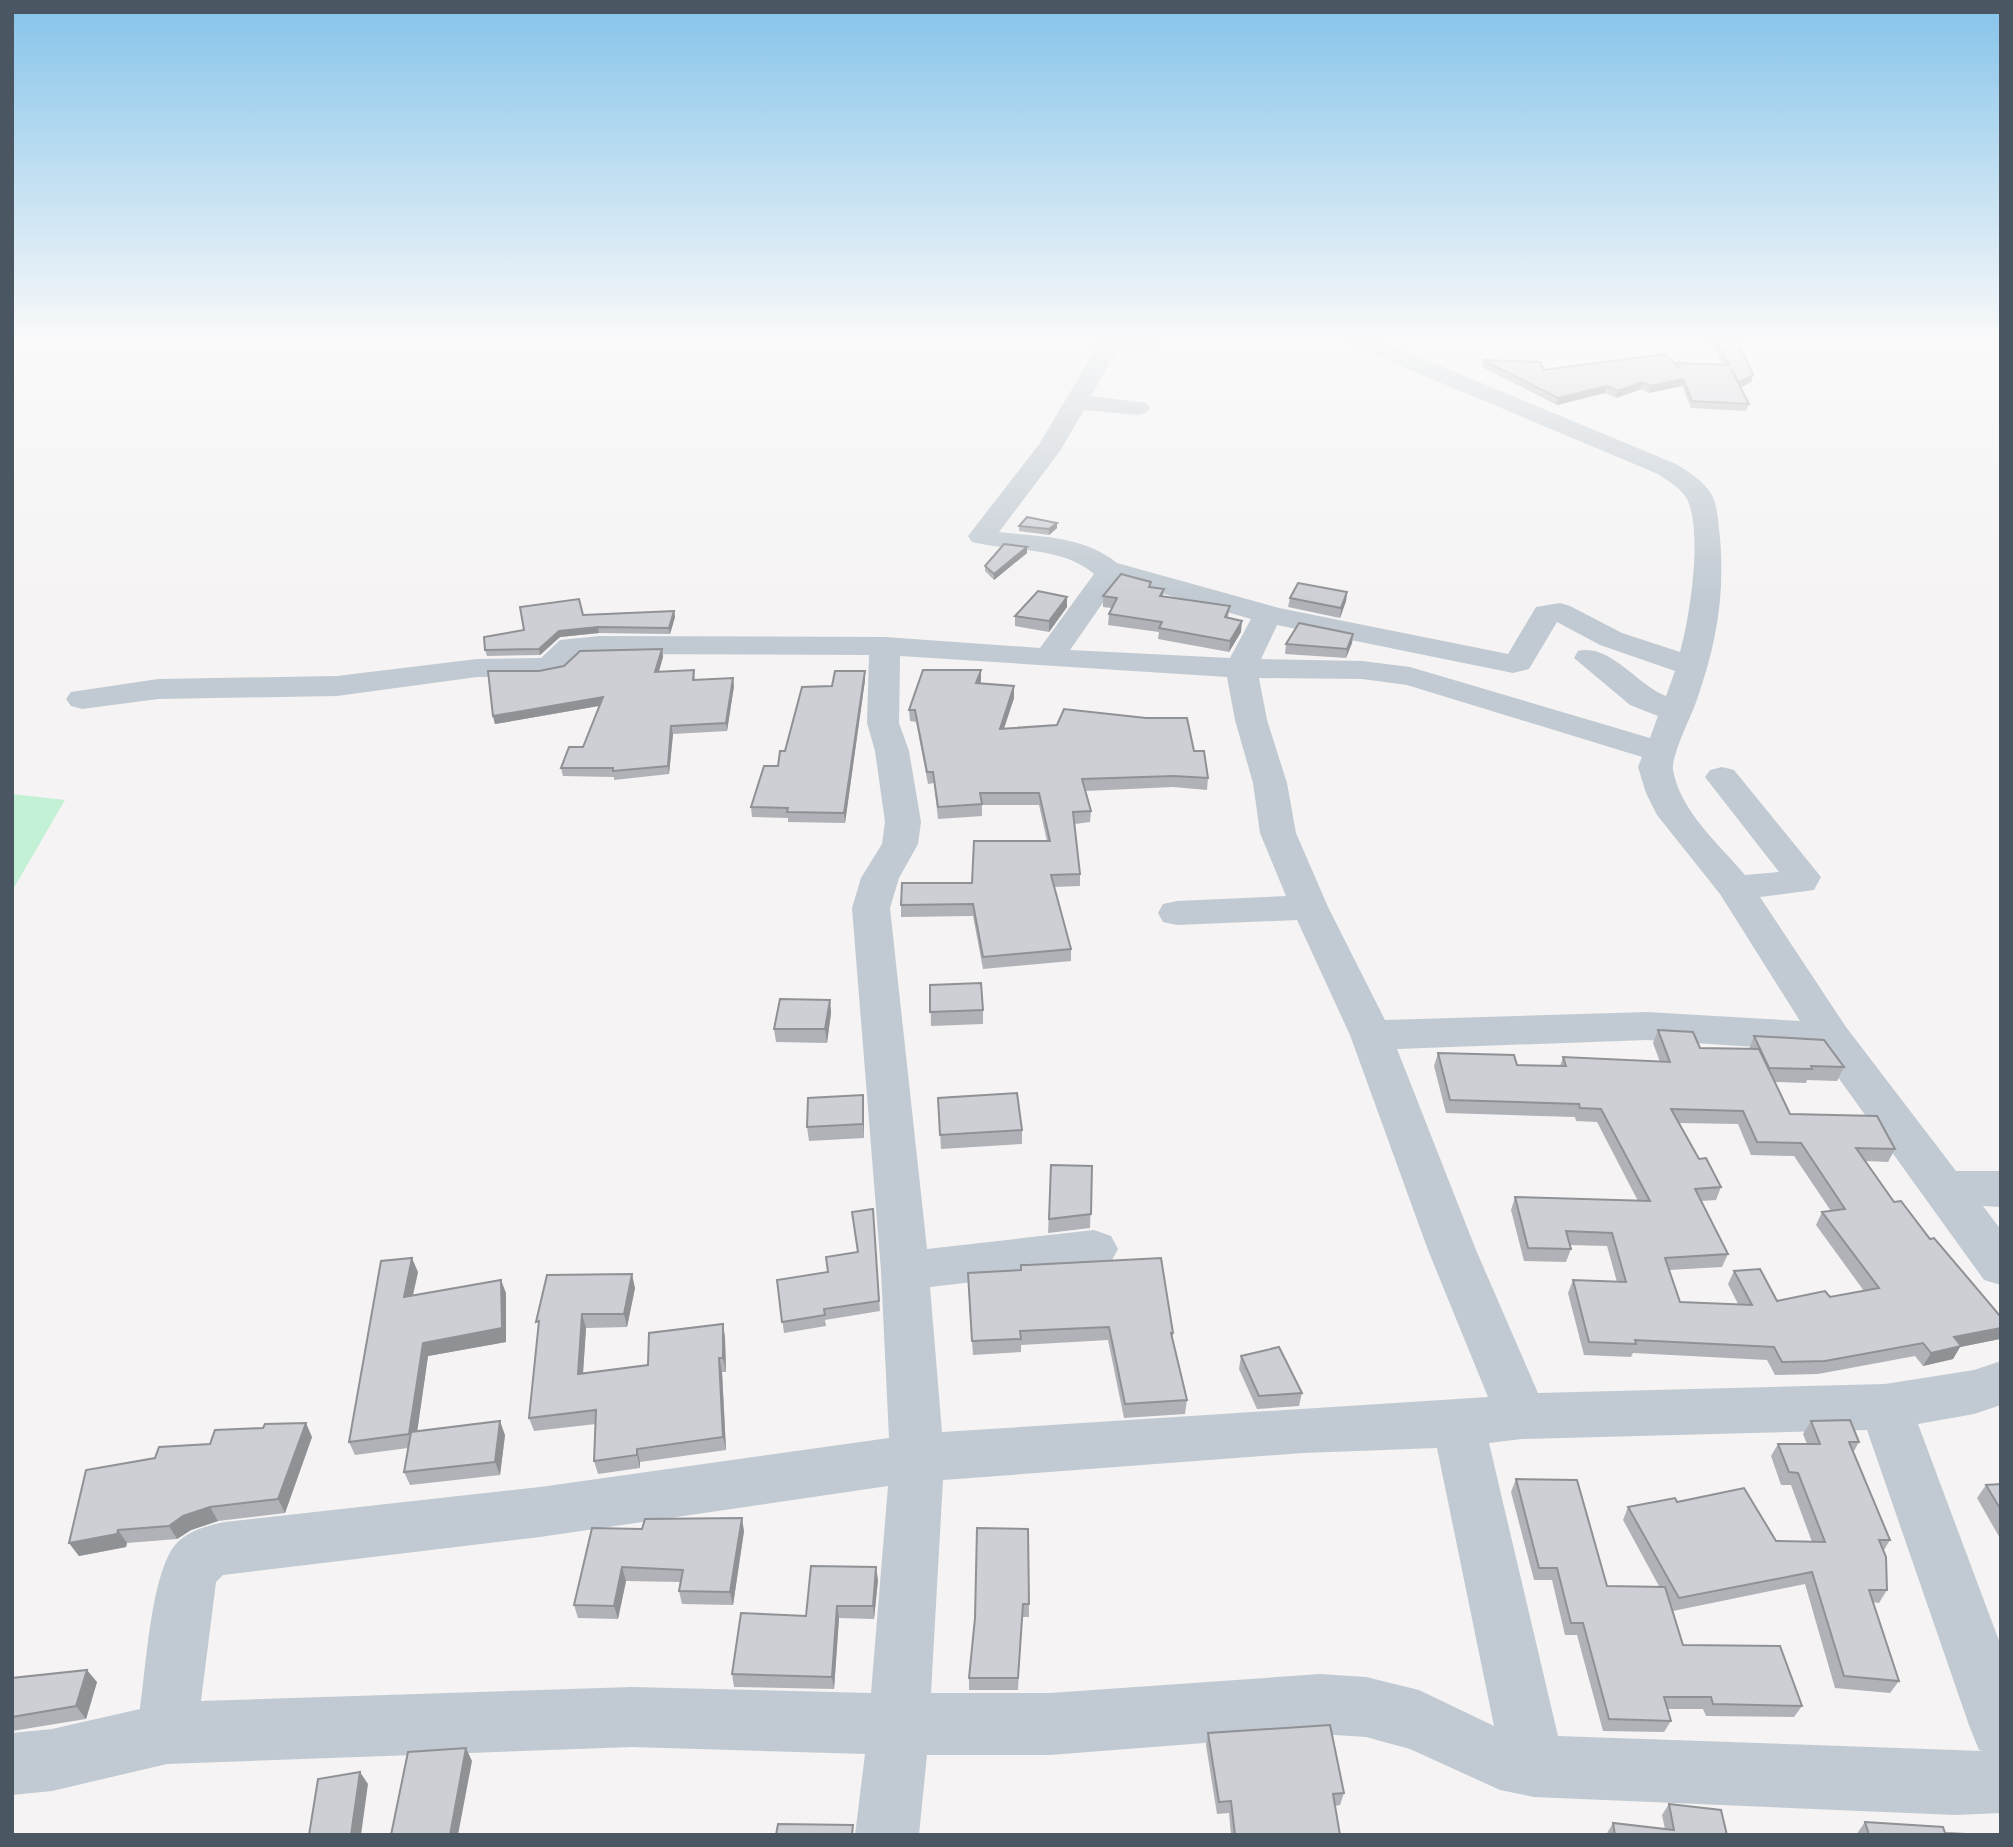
<svg xmlns="http://www.w3.org/2000/svg" width="2013" height="1847" font-family="'Public Sans',sans-serif">
<style>
.green{fill:#c3f1d5}
.lines{fill:none;stroke-linecap:round;stroke-linejoin:round}
.minor{fill:#c1cad2;fill-rule:evenodd}
.wall{fill:#b0b2b7;fill-rule:evenodd}
.shaded-wall{fill:#909195}
.building{fill:#cdcfd5;stroke:#909195;stroke-width:2;fill-rule:evenodd}
</style>
<rect width="100%" height="100%" fill="#f5f3f3"/>
<polygon class="green" points="12,794 65,800 12,891"/>
<g class="lines">
<path class="minor" d="M1101,340H1160L1157,345L1119,347L1091,396L1146,403L1150,408L1146,413L1138,415L1084,410L1060,451L999,532C1040,537 1084,536 1117,563L1279,608L1508,654L1536,607L1560,603L1570,606L1622,633L1680,652C1690,617 1703,532 1687,499C1681,488 1668,481 1658,474L1351,345L1348,340H1378L1676,464C1689,472 1704,481 1712,495C1718,508 1718,523 1720,537C1725,598 1716,647 1695,705C1690,718 1671,757 1673,770C1680,811 1719,844 1745,875L1779,872L1705,777L1710,770L1722,767L1734,770L1821,877L1814,890L1760,897L1846,1027L1956,1171H2001V1207L1983,1206L2001,1230V1285L1984,1280L1819,1051L1647,1040L1397,1049L1476,1250L1538,1393L1885,1384L1974,1370L2001,1361V1405L1974,1414L1918,1424L2001,1646V1813L1955,1815L1534,1797L1500,1790L1410,1749L1366,1737L1320,1734L1050,1755H927L919,1835H855L865,1754L632,1747L167,1764L52,1791L12,1795V1733L52,1729L140,1709C146,1669 151,1572 176,1544C187,1531 209,1525 225,1522L540,1487L889,1438L881,1271L852,908L861,878L882,844L885,822L875,751L867,723L869,655L599,654L580,656L565,671L541,676L477,677L337,696L158,699L82,709L71,706L66,699L71,692L158,679L337,676L477,659L541,658L560,640L599,636L885,637L1040,648L1094,574C1062,546 1012,552 972,542L968,536L1040,443ZM1118,581H1119L1251,619L1230,658L1070,650ZM1557,622L1600,645L1675,671L1666,696C1637,685 1610,643 1578,651L1574,658L1630,705L1658,716L1650,738L1410,667L1362,661L1261,659L1277,625L1513,673L1529,669ZM900,656L1227,677L1235,720L1253,783L1260,833L1286,896L1177,901L1163,904L1158,913L1163,922L1177,925L1297,920L1350,1035L1428,1250L1488,1397L942,1432L930,1287L1094,1268L1111,1262L1118,1249L1111,1236L1094,1230L927,1249L890,908L899,878L918,844L921,822L909,751L899,723ZM1259,678L1362,679L1407,685L1642,757L1638,767L1646,793L1657,815L1720,894L1800,1021L1647,1012L1385,1020L1328,907L1296,833L1287,783L1267,720ZM1867,1430L1970,1728L1979,1750L1983,1751L1558,1736L1489,1443L1522,1439ZM1437,1448L1494,1726L1419,1690L1366,1677L1320,1674L1050,1693H931L943,1480L1303,1453ZM888,1486L871,1693L632,1687L201,1701L216,1582L223,1575L540,1537Z"/>
</g>
<g class="wall">
<polygon points="1709,340 1737,340 1753,375 1751,382 1740,387 1749,404 1746,411 1691,408 1682,386 1648,393 1641,389 1616,398 1605,393 1557,405 1482,367 1483,360 1544,370 1676,365 1677,363 1723,364"/>
<polygon points="1057,523 1057,528 1049,535 1019,531 1019,526"/>
<polygon points="1027,547 1027,553 994,580 985,571 985,566"/>
<polygon points="1151,582 1151,587 1164,589 1163,596 1230,606 1228,618 1241,632 1229,652 1158,639 1159,632 1108,625 1109,614 1112,608 1103,607 1103,596"/>
<polygon points="1347,592 1346,601 1340,618 1288,607 1290,598"/>
<polygon points="1067,607 1049,632 1015,626 1015,616"/>
<polygon points="674,611 675,617 670,634 599,633 560,637 540,655 487,656 485,650 524,630 583,615"/>
<polygon points="1353,634 1352,643 1346,658 1285,654 1286,644"/>
<polygon points="662,649 663,657 659,672 694,670 695,680 734,686 727,731 673,734 669,774 614,780 614,777 563,776 561,768 583,747 599,706 495,724 493,716 539,671"/>
<polygon points="981,670 980,683 1014,698 1004,729 1194,751 1208,778 1207,790 1173,787 1085,791 1091,811 1090,822 1075,824 1080,874 1080,886 1054,887 1071,949 1071,961 983,969 973,916 901,917 901,905 972,883 1047,841 1039,805 982,805 982,816 938,819 934,783 928,784 916,722 910,721 909,710"/>
<polygon points="865,671 865,680 845,823 788,822 788,818 752,817 751,807 778,766 785,751 832,686"/>
<polygon points="930,985 983,1010 983,1024 931,1026"/>
<polygon points="830,1000 831,1013 827,1043 776,1042 774,1029"/>
<path d="M1658,1030L1700,1048L1749,1049L1754,1036L1844,1067L1837,1081L1807,1080L1806,1083L1775,1082L1790,1114L1895,1149L1888,1162L1866,1161L1894,1202L1930,1239L2001,1317L2000,1339L1960,1347L1953,1359L1923,1366L1915,1356L1818,1374L1775,1375L1767,1360L1633,1353L1631,1357L1584,1355L1568,1293L1573,1280L1617,1282L1607,1246L1569,1245L1571,1249L1566,1262L1524,1261L1511,1210L1515,1197L1638,1201L1597,1122L1576,1121L1575,1117L1446,1113L1434,1066L1438,1053L1517,1065L1560,1066L1563,1057L1660,1062L1653,1043ZM1679,1123L1738,1124L1751,1155L1794,1156L1831,1211L1822,1212L1816,1225L1864,1291L1830,1297L1777,1301L1734,1271L1728,1284L1738,1304L1680,1302L1669,1270L1722,1267L1728,1254L1701,1201L1716,1200L1721,1187L1699,1159Z"/>
<polygon points="863,1095 864,1138 809,1141 807,1127"/>
<polygon points="938,1098 1022,1130 1022,1144 941,1149"/>
<polygon points="1051,1165 1092,1166 1090,1228 1048,1233"/>
<polygon points="873,1209 880,1311 825,1320 826,1326 784,1333 777,1280 828,1272 858,1253 852,1212"/>
<polygon points="418,1272 413,1296 506,1293 506,1342 428,1356 417,1431 505,1435 500,1475 410,1485 404,1472 408,1448 355,1455 349,1442"/>
<polygon points="968,1286 1173,1333 1173,1341 1187,1400 1185,1414 1124,1418 1108,1340 1021,1345 1021,1352 973,1355"/>
<polygon points="635,1288 627,1327 586,1328 583,1373 648,1365 723,1324 725,1338 726,1372 722,1372 726,1450 640,1462 640,1468 598,1474 594,1461 596,1424 534,1431 529,1418 538,1329"/>
<polygon points="1241,1356 1302,1393 1299,1406 1257,1409 1239,1369"/>
<polygon points="1811,1421 1859,1442 1853,1453 1890,1540 1884,1550 1887,1590 1879,1603 1873,1602 1899,1681 1890,1693 1835,1688 1805,1584 1673,1611 1683,1645 1802,1706 1794,1717 1706,1716 1703,1709 1667,1709 1671,1721 1664,1732 1603,1731 1577,1635 1565,1635 1552,1580 1534,1580 1511,1492 1516,1479 1607,1586 1659,1586 1623,1520 1628,1507 1677,1502 1776,1541 1812,1542 1791,1485 1781,1485 1771,1456 1778,1444 1807,1444 1803,1434"/>
<polygon points="312,1437 285,1513 218,1521 191,1530 177,1539 127,1543 126,1547 79,1556 69,1543 155,1458 210,1444"/>
<polygon points="2001,1484 2001,1540 1977,1498 1986,1485"/>
<polygon points="977,1528 1029,1604 1029,1617 1022,1617 1018,1690 969,1690 969,1678 975,1618"/>
<polygon points="642,1529 744,1531 733,1605 682,1604 679,1591 680,1582 626,1581 618,1619 578,1618 574,1605"/>
<polygon points="878,1580 874,1619 839,1618 834,1689 734,1687 732,1674 806,1616"/>
<polygon points="12,1678 97,1682 86,1719 12,1731"/>
<polygon points="1208,1733 1344,1793 1340,1805 1335,1806 1340,1835 1231,1835 1229,1813 1217,1814 1206,1745"/>
<polygon points="1669,1804 1727,1835 1606,1835 1613,1823 1665,1829 1662,1815"/>
<polygon points="1865,1822 1945,1833 1987,1835 1856,1835"/>
</g>
<g class="shaded-wall">
<polygon points="1753,375 1751,382 1737,389 1739,382"/>
<polygon points="1683,379 1682,386 1648,393 1650,386"/>
<polygon points="1642,382 1641,389 1616,398 1618,391"/>
<polygon points="1607,386 1605,393 1557,405 1558,398"/>
<polygon points="1057,523 1057,528 1049,535 1049,529"/>
<polygon points="1027,547 1027,553 994,580 994,574"/>
<polygon points="1347,592 1346,601 1340,618 1341,608"/>
<polygon points="1067,597 1067,607 1049,632 1049,621"/>
<polygon points="674,611 675,617 670,634 669,628"/>
<polygon points="1242,621 1241,632 1229,652 1230,641"/>
<polygon points="598,627 599,633 560,637 540,655 539,649 559,631"/>
<polygon points="1353,634 1352,643 1346,658 1347,649"/>
<polygon points="662,649 663,657 656,680 655,672"/>
<polygon points="981,670 981,681 977,694 976,683"/>
<polygon points="865,671 865,680 845,823 844,813"/>
<polygon points="733,678 734,686 727,731 726,723"/>
<polygon points="1014,686 1014,698 1000,740 1000,729"/>
<polygon points="603,697 604,705 495,724 493,716"/>
<polygon points="671,726 673,734 669,774 668,766"/>
<polygon points="830,1000 831,1013 827,1043 825,1029"/>
<polygon points="863,1095 864,1108 864,1138 863,1124"/>
<polygon points="412,1258 418,1272 409,1311 404,1297"/>
<polygon points="632,1274 635,1288 627,1327 624,1314"/>
<polygon points="501,1280 506,1293 506,1342 428,1356 415,1447 409,1434 423,1343"/>
<polygon points="582,1314 586,1328 582,1388 578,1374"/>
<polygon points="723,1324 725,1338 726,1372 723,1358"/>
<polygon points="2001,1328 2000,1339 1960,1347 1953,1359 1923,1366 1931,1353 1954,1337"/>
<polygon points="719,1358 722,1372 726,1450 723,1437"/>
<polygon points="500,1421 505,1435 500,1475 495,1462"/>
<polygon points="306,1423 312,1437 285,1513 278,1499"/>
<polygon points="637,1449 640,1462 640,1468 637,1455"/>
<polygon points="210,1507 218,1521 191,1530 177,1539 169,1526 183,1516"/>
<polygon points="742,1518 744,1531 733,1605 730,1592"/>
<polygon points="118,1530 127,1543 126,1547 79,1556 69,1543"/>
<polygon points="622,1567 626,1581 618,1619 614,1606"/>
<polygon points="876,1567 878,1580 874,1619 873,1606"/>
<polygon points="837,1606 839,1618 834,1689 832,1677"/>
<polygon points="87,1670 97,1682 86,1719 76,1706"/>
<polygon points="466,1748 472,1761 458,1835 450,1835"/>
<polygon points="360,1772 368,1784 361,1835 351,1835"/>
</g>
<g class="building">
<polygon points="1714,340 1737,340 1753,375 1739,382 1731,369 1749,404 1692,401 1683,379 1650,386 1642,382 1618,391 1607,386 1558,398 1483,360 1540,362 1544,370 1665,354 1679,368 1677,363 1729,365"/>
<polygon points="1027,517 1057,523 1049,529 1019,526"/>
<polygon points="1004,544 1027,547 994,574 985,566"/>
<polygon points="1121,574 1151,582 1149,587 1164,589 1160,596 1230,606 1225,617 1242,621 1230,641 1159,628 1162,622 1109,614 1117,598 1103,596"/>
<polygon points="1298,583 1347,592 1341,608 1290,598"/>
<polygon points="1038,591 1067,597 1049,621 1015,616"/>
<polygon points="579,599 583,615 674,611 669,628 598,627 559,631 539,649 485,650 484,637 524,630 520,607"/>
<polygon points="1299,623 1353,634 1347,649 1286,644"/>
<polygon points="662,649 655,672 694,670 693,680 733,678 726,723 671,726 668,766 613,771 613,768 561,768 569,747 583,747 603,697 493,716 488,671 539,671 564,666 580,651"/>
<polygon points="923,670 981,670 976,683 1014,686 1000,729 1057,725 1064,709 1146,718 1187,718 1194,751 1204,751 1208,778 1174,776 1082,779 1091,811 1073,812 1080,874 1051,875 1071,949 983,957 973,904 901,905 902,883 972,883 974,841 1050,841 1039,793 980,793 982,804 938,807 933,772 927,772 915,710 909,710"/>
<polygon points="835,671 865,671 844,813 787,812 788,808 751,807 764,766 778,766 780,751 785,751 802,687 832,686"/>
<polygon points="981,983 983,1010 930,1012 930,985"/>
<polygon points="780,999 830,1000 825,1029 774,1029"/>
<path d="M1658,1030L1693,1032L1700,1048L1759,1049L1790,1114L1877,1116L1895,1149L1856,1148L1894,1202L1901,1201L1930,1239L1934,1238L2001,1317V1328L1954,1337L1961,1346L1931,1353L1923,1343L1825,1361L1782,1362L1774,1347L1635,1340L1636,1344L1589,1342L1573,1280L1626,1282L1612,1233L1566,1231L1571,1249L1528,1248L1515,1197L1650,1201L1601,1109L1580,1108L1579,1104L1450,1100L1438,1053L1514,1055L1517,1065L1566,1066L1563,1057L1670,1062ZM1671,1109L1743,1111L1757,1142L1801,1143L1845,1209L1822,1212L1879,1288L1830,1297L1825,1291L1777,1301L1760,1269L1734,1271L1752,1305L1680,1302L1665,1258L1728,1254L1695,1189L1721,1187L1706,1158L1699,1159Z"/>
<polygon points="1754,1036 1824,1040 1844,1067 1811,1066 1812,1069 1769,1068"/>
<polygon points="1017,1093 1022,1130 940,1135 938,1098"/>
<polygon points="863,1095 863,1124 807,1127 808,1098"/>
<polygon points="1051,1165 1092,1166 1091,1214 1049,1219"/>
<polygon points="873,1209 879,1301 824,1309 825,1315 782,1322 777,1280 828,1272 826,1257 858,1252 852,1212"/>
<polygon points="412,1258 404,1297 501,1280 502,1328 423,1343 409,1434 349,1442 381,1261"/>
<polygon points="1161,1258 1173,1333 1171,1333 1187,1400 1125,1404 1109,1327 1020,1331 1021,1339 972,1341 968,1273 1021,1270 1021,1265 1028,1265"/>
<polygon points="632,1274 624,1314 582,1314 578,1374 648,1365 649,1333 723,1324 723,1358 719,1358 723,1437 637,1449 637,1455 594,1461 596,1410 529,1418 539,1321 536,1322 547,1275"/>
<polygon points="1279,1347 1302,1393 1259,1396 1241,1356"/>
<polygon points="1850,1420 1859,1442 1849,1442 1890,1540 1879,1540 1886,1557 1887,1590 1869,1590 1899,1681 1844,1676 1812,1572 1679,1598 1628,1507 1675,1498 1677,1502 1744,1488 1776,1541 1825,1542 1798,1473 1789,1472 1778,1444 1820,1444 1811,1421"/>
<polygon points="500,1421 495,1462 404,1472 411,1432"/>
<polygon points="306,1423 278,1499 210,1507 183,1516 169,1526 118,1530 117,1534 69,1543 86,1470 155,1458 159,1447 210,1444 215,1430 263,1428 265,1424"/>
<polygon points="1516,1479 1577,1480 1607,1586 1665,1587 1683,1645 1780,1646 1802,1706 1713,1704 1711,1697 1664,1697 1671,1721 1609,1719 1583,1623 1571,1623 1557,1568 1539,1568"/>
<polygon points="2001,1484 2001,1510 1986,1485"/>
<polygon points="742,1518 730,1592 679,1591 683,1570 622,1567 614,1606 574,1605 592,1528 642,1529 645,1519"/>
<polygon points="977,1528 1028,1529 1029,1604 1023,1604 1018,1678 969,1678 975,1618"/>
<polygon points="811,1566 876,1567 873,1606 837,1606 832,1677 732,1674 741,1613 806,1616"/>
<polygon points="87,1670 76,1706 12,1717 12,1678"/>
<polygon points="1330,1725 1344,1793 1333,1794 1340,1835 1235,1835 1231,1801 1219,1802 1208,1733"/>
<polygon points="466,1748 450,1835 391,1835 408,1752"/>
<polygon points="360,1772 351,1835 309,1835 318,1779"/>
<polygon points="1669,1804 1721,1810 1727,1835 1615,1835 1613,1823 1674,1830"/>
<polygon points="1865,1822 1943,1827 1945,1833 1987,1835 1869,1835"/>
<polygon points="778,1824 853,1825 852,1835 776,1835"/>
</g>
<linearGradient id="sky" x2="0" y2="1"><stop stop-color="#85c3ea"/><stop offset="0.57" stop-color="#fafafa"/><stop offset="1" stop-color="#fafafa" stop-opacity="0"/></linearGradient>
<rect width="2013" height="598" fill="url(#sky)"/>
<rect width="2013" height="1847" fill="none" stroke="#4a5661" stroke-width="28"/>
</svg>
